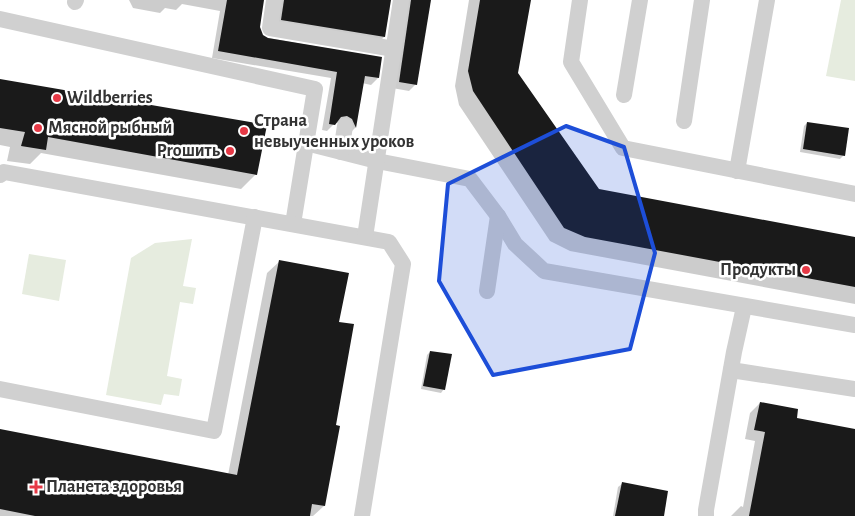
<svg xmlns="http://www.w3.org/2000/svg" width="855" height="516" font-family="'Alegreya Sans',sans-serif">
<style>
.green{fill:#e6ecdf}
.shadow{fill:#0003}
.building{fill:#1a1a1a}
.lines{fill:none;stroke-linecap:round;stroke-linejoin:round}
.lane{stroke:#d0d0d0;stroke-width:16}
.marked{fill:#1d4ed8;fill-opacity:0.2;stroke:#1d4ed8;stroke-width:4;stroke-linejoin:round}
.poi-dot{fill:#e63946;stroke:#fff;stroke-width:2}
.labels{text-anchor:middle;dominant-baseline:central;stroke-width:5;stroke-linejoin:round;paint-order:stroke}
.poi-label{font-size:18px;font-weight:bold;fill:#333;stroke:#fff;text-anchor:start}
</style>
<rect width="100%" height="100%" fill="#fff"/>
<g class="green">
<polygon points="841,0 855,0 855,81 826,76"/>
<polygon points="192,239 183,286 196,288 193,304 180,302 167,376 182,379 179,396 164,394 161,405 106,395 131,258 155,243"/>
<polygon points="29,254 66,260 59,301 22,294"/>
</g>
<g class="shadow">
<polygon points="129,0 263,0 259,27 263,37 381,58 378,78 371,85 362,83 355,128 349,134 340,123 335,123 327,131 322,130 331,78 212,58 220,11 182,4 176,10 165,8 160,13 133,8"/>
<polygon points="274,0 390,0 384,37 377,44 275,26"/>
<polygon points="400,0 430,0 416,84 409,91 392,88"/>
<polygon points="469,0 530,0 516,73 599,190 855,238 855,304 570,251 550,241 459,105 455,86"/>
<polygon points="0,80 256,174 241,189 41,153 30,164 7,161 10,147 0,145"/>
<polygon points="807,123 844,155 840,159 800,152 804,126"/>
<polygon points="280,261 338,323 335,426 339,427 324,506 313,516 0,516 0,431 228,475 267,273"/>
<polygon points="430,352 444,389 441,393 421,389 427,355"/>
<polygon points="760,403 795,419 855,430 855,516 731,516 741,506 743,507 755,441 745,439 750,413"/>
<polygon points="622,484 662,516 613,516 618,487"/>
</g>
<g class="building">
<polygon points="227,0 264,0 260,27 263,35 268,38 382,57 379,78 365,76 356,128 352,119 347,116 341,117 335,125 329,124 337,72 218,51"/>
<polygon points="284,0 391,0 385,37 281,20"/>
<polygon points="411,0 431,0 417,85 399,82"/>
<polygon points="480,0 531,0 518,73 599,189 855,237 855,287 585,237 564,228 473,91 468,71"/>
<polygon points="0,79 267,125 257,175 48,137 46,150 21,146 25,132 0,128"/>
<polygon points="807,122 849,128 845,156 803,149"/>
<polygon points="279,260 349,273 339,322 354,324 336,425 340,426 325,506 312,504 310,516 35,516 0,509 0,429 237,475"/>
<polygon points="430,351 452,354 445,390 423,386"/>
<polygon points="760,402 798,409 797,418 855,429 855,516 749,516 765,432 754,430"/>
<polygon points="622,482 668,491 664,516 615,516"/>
</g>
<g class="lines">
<g class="lane">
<polyline points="274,0 270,28 394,49"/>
<polyline points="580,0 571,62 623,148 855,194"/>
<polyline points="75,2 76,0"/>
<polyline points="0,19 315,89 293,224"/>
<polyline points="624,95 640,0"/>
<polyline points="684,121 702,0"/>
<polyline points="306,143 377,161 470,179 498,216 515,244 544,271 855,325"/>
<polyline points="341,152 345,126"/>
<polyline points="737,171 767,0"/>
<polyline points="0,175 4,172 389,242 403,264 362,516"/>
<polyline points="365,237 401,0"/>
<polyline points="487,291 498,216"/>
<polyline points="731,370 855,389"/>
<polyline points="0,389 214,431 255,217"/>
<polyline points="706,516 706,510 734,352 744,307"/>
</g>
</g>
<path class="marked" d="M566,126L624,147L655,253L630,349L493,375L439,281L448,184Z"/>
<g class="poi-dot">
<circle cx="57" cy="98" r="5"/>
<circle cx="38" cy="128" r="5"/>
<circle cx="244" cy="131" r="5"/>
<circle cx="230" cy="151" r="5"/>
<circle cx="806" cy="270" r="5"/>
<path d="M33.5 479.5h5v5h5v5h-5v5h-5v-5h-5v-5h5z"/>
</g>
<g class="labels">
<g class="poi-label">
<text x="67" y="98">Wildberries</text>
<text x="254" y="121">Страна<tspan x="254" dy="21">невыученных уроков</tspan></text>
<text x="48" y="128">Мясной рыбный</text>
<text x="220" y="151" text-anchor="end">Proшить</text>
<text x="796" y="270" text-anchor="end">Продукты</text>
<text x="46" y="487">Планета здоровья</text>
</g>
</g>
</svg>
